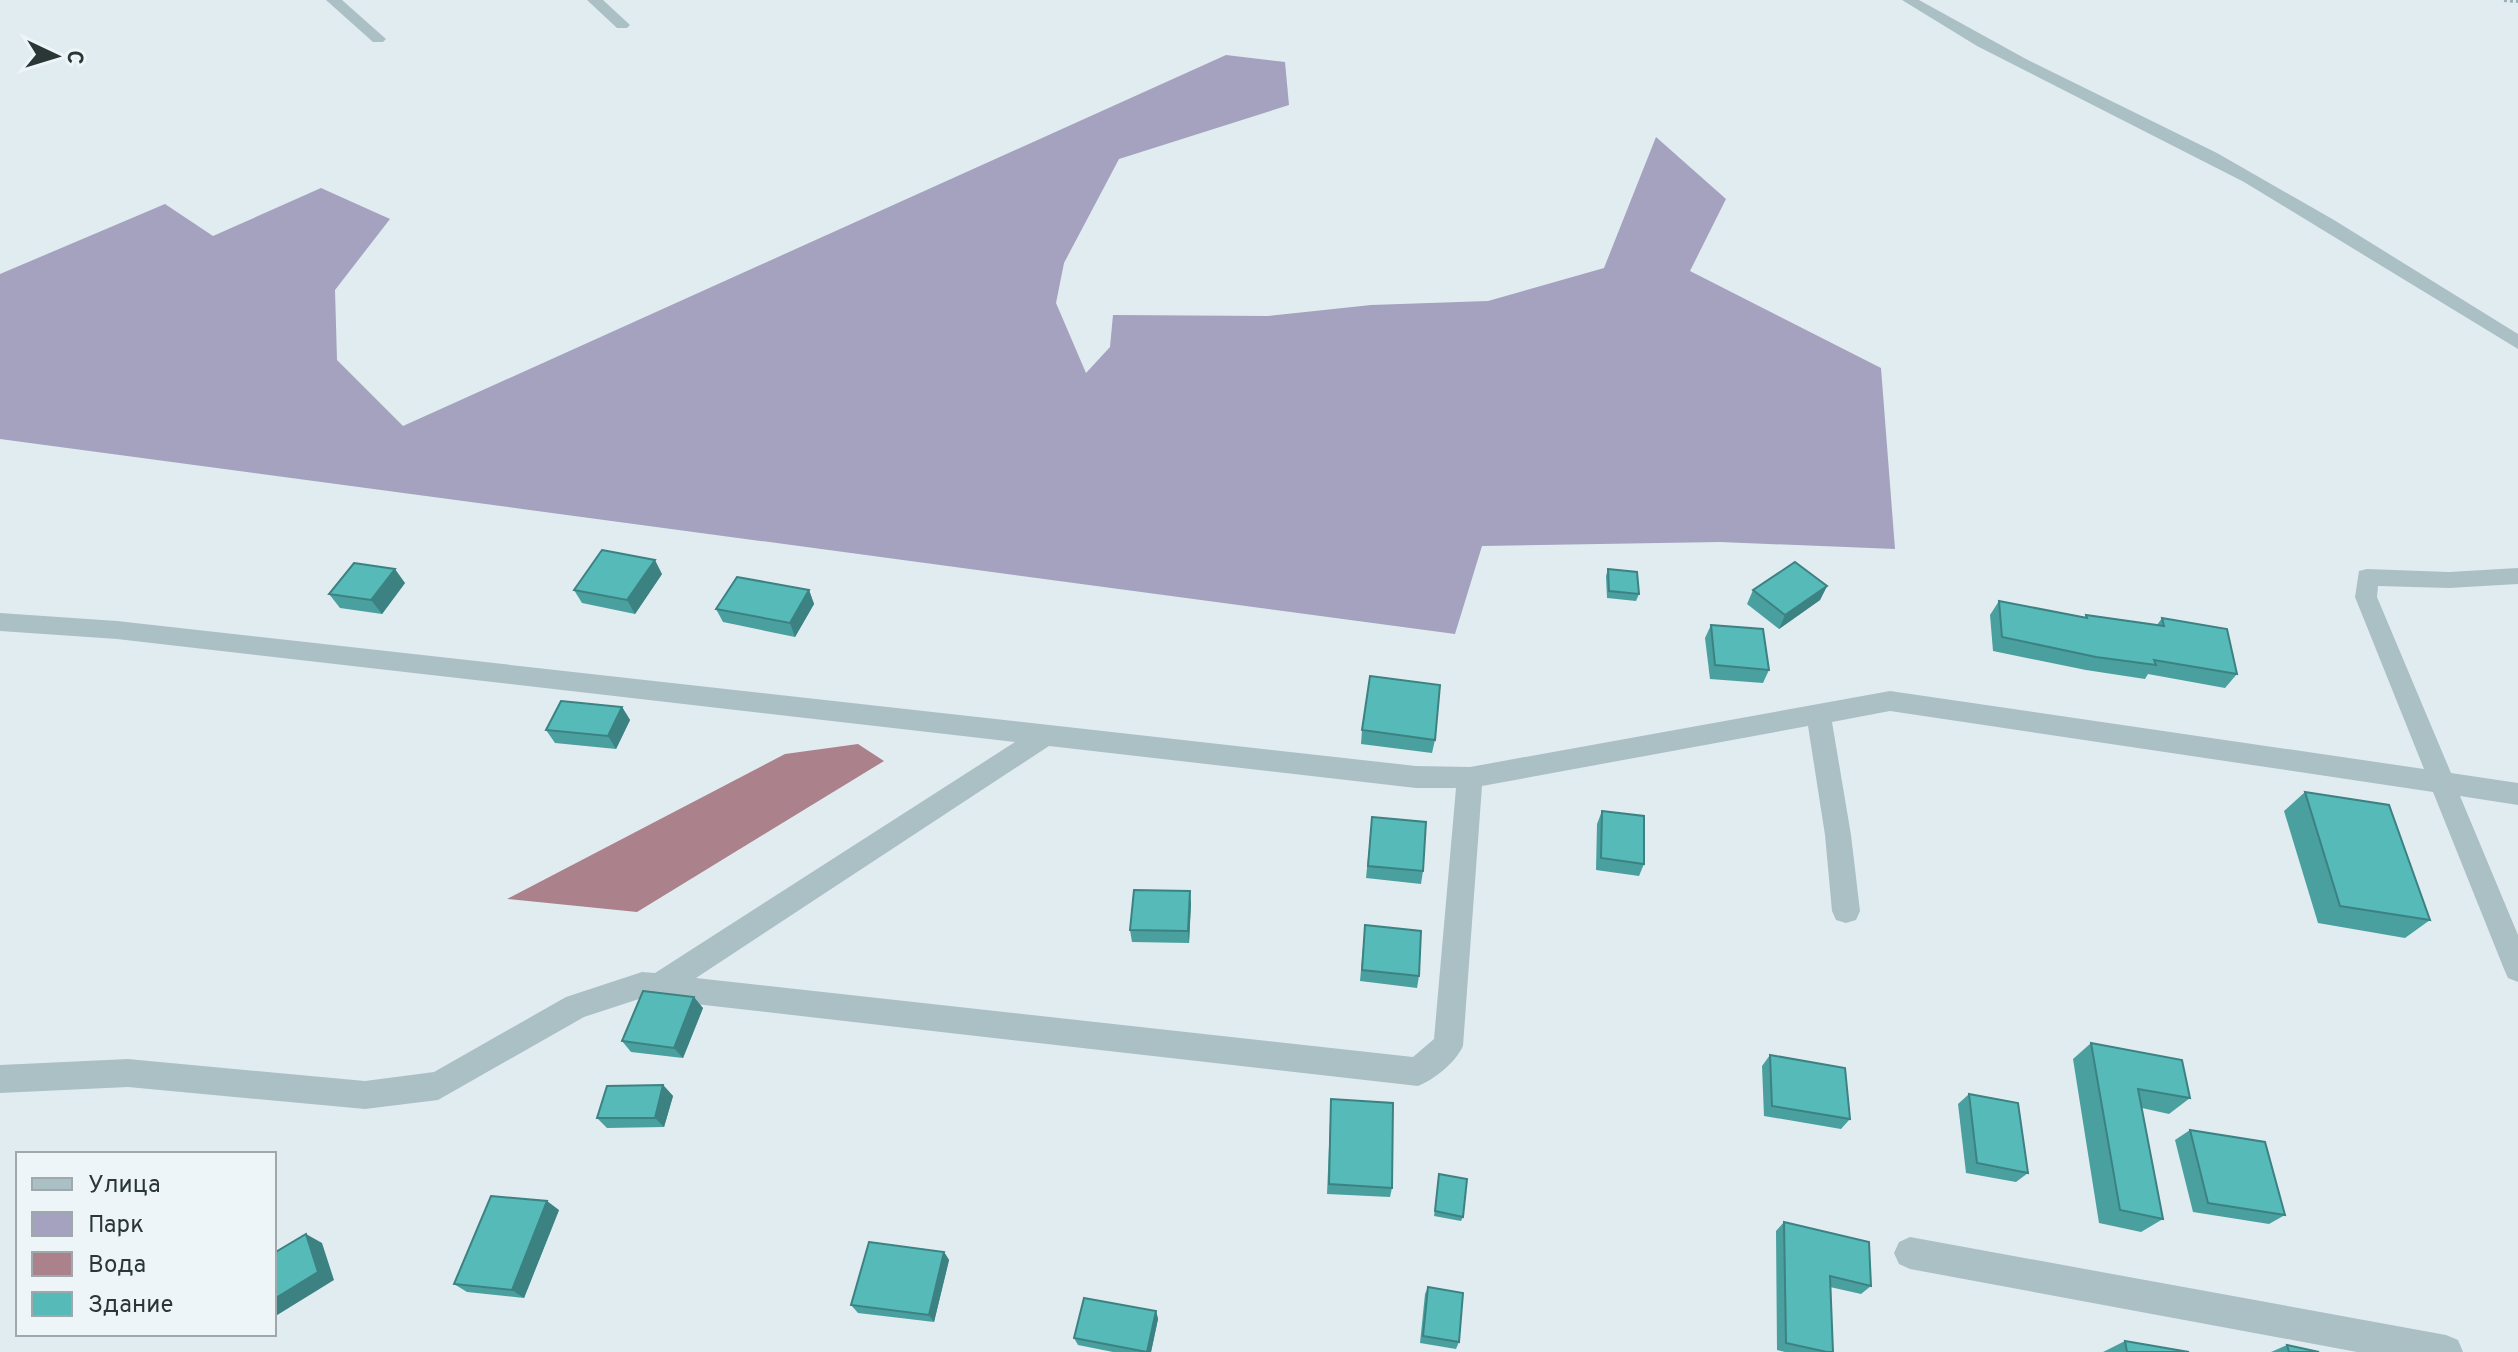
<svg xmlns="http://www.w3.org/2000/svg" width="2518" height="1352" font-family="Overpass,sans-serif">
<style>
.green{fill:#a4a2bf}
.water{fill:#ab828b}
.lines{fill:none;stroke-linecap:round;stroke-linejoin:round}
.path{stroke:#98afb4;stroke-width:4;stroke-dasharray:3 3;stroke-linecap:butt}
.minor{fill:#abc0c5;fill-rule:evenodd}
.wall{fill:#4aa09f}
.shaded-wall{fill:#3c8282}
.building{fill:#56bab9;stroke:#3c8282;stroke-width:2}
</style>
<rect width="100%" height="100%" fill="#e1ecf1"/>
<polygon class="green" points="1226,55 1285,62 1289,105 1119,159 1064,263 1056,303 1086,373 1110,347 1113,315 1268,316 1371,305 1488,301 1604,268 1656,137 1726,199 1690,271 1881,368 1895,549 1720,542 1482,546 1455,634 0,439 0,274 165,204 213,236 321,188 390,219 335,290 337,360 403,426"/>
<polygon class="water" points="858,744 884,761 637,912 507,899 785,754"/>
<g class="lines">
<polyline class="path" points="2504,0 2518,1"/>
<g class="minor">
<polygon points="326,0 342,0 386,39 383,42 373,42"/>
<polygon points="587,0 603,0 630,25 627,28 617,28"/>
<polygon points="1902,0 1919,0 2026,59 2217,153 2334,220 2518,334 2518,349 2244,182 1977,46"/>
<path d="M2518,568V584L2449,588L2378,586L2377,597L2451,773L2518,783V805L2460,796L2518,935V982L2508,978L2504,969L2433,792L1890,711L1832,722L1851,835L1860,911L1856,920L1846,923L1836,920L1832,911L1825,835L1808,726L1482,786L1463,1046C1455,1063 1435,1079 1418,1086L642,998L584,1017L438,1100L365,1109L128,1087L0,1093V1065L128,1059L365,1081L434,1072L566,997L642,972L655,973L1015,742L117,639L0,631V613L117,621L1416,766L1470,767L1890,691L2424,769L2355,597L2359,571L2367,569L2449,572ZM1049,746L1416,788H1456L1434,1039L1413,1057L696,978Z"/>
<polygon points="1910,1237 2446,1335 2458,1340 2463,1352 2357,1352 1910,1269 1899,1264 1894,1253 1899,1242"/>
</g>
</g>
<g class="wall">
<polygon points="1608,569 1639,594 1636,601 1607,598 1606,576"/>
<polygon points="662,574 635,614 582,603 574,590"/>
<polygon points="405,583 382,614 340,608 329,594"/>
<polygon points="1827,586 1820,600 1779,629 1747,604 1753,590"/>
<polygon points="809,590 814,604 795,637 723,622 716,609"/>
<polygon points="1999,601 2085,617 2086,615 2157,625 2162,618 2237,674 2225,688 2148,674 2145,679 2086,670 1993,651 1990,615"/>
<polygon points="1711,625 1769,670 1763,683 1710,679 1705,638"/>
<polygon points="622,707 630,720 616,749 555,743 546,730"/>
<polygon points="1362,730 1435,740 1432,753 1361,744"/>
<polygon points="2305,792 2430,920 2405,938 2318,923 2284,811"/>
<polygon points="1602,811 1644,864 1639,876 1596,870 1597,824"/>
<polygon points="1372,817 1423,871 1421,884 1366,878"/>
<polygon points="1191,903 1189,943 1132,942 1130,930"/>
<polygon points="1365,925 1419,976 1417,988 1360,981"/>
<polygon points="703,1008 683,1058 631,1052 622,1041"/>
<polygon points="2091,1043 2190,1098 2169,1114 2142,1108 2163,1219 2141,1232 2099,1223 2073,1059"/>
<polygon points="1770,1055 1850,1119 1841,1129 1764,1116 1762,1066"/>
<polygon points="663,1085 673,1096 664,1127 607,1128 597,1118"/>
<polygon points="1969,1094 2028,1173 2016,1182 1966,1173 1958,1104"/>
<polygon points="1331,1099 1392,1188 1390,1197 1327,1194"/>
<polygon points="2190,1130 2285,1215 2269,1224 2193,1212 2175,1140"/>
<polygon points="1439,1174 1463,1217 1461,1221 1434,1216"/>
<polygon points="559,1210 524,1298 467,1292 454,1284"/>
<polygon points="1784,1222 1871,1286 1861,1294 1830,1287 1833,1352 1785,1352 1777,1350 1776,1231"/>
<polygon points="944,1252 949,1260 934,1322 858,1313 851,1305"/>
<polygon points="1428,1287 1459,1342 1456,1349 1420,1343 1425,1294"/>
<polygon points="1156,1311 1158,1319 1151,1352 1113,1352 1078,1345 1074,1338"/>
<polygon points="2125,1341 2189,1352 2103,1352"/>
<polygon points="2287,1345 2289,1352 2271,1352"/>
</g>
<g class="shaded-wall">
<polygon points="655,560 662,574 635,614 627,600"/>
<polygon points="395,569 405,583 382,614 371,600"/>
<polygon points="1827,586 1820,600 1779,629 1785,615"/>
<polygon points="809,590 814,604 795,637 790,623"/>
<polygon points="622,707 630,720 616,749 608,736"/>
<polygon points="1190,891 1191,903 1189,943 1188,931"/>
<polygon points="694,997 703,1008 683,1058 674,1048"/>
<polygon points="663,1085 673,1096 664,1127 655,1118"/>
<polygon points="547,1201 559,1210 524,1298 512,1290"/>
<polygon points="306,1234 322,1243 334,1280 274,1317 274,1299"/>
<polygon points="944,1252 949,1260 934,1322 929,1315"/>
<polygon points="1156,1311 1158,1319 1151,1352 1147,1352"/>
</g>
<g class="building">
<polygon points="602,550 655,560 627,600 574,590"/>
<polygon points="1795,562 1827,586 1785,615 1753,590"/>
<polygon points="354,563 395,569 371,600 329,594"/>
<polygon points="1608,569 1637,572 1639,594 1609,591"/>
<polygon points="737,577 809,590 790,623 716,609"/>
<polygon points="1999,601 2087,618 2086,615 2164,626 2162,618 2227,629 2237,674 2154,660 2156,665 2096,657 2002,637"/>
<polygon points="1711,625 1763,629 1769,670 1715,665"/>
<polygon points="1370,676 1440,685 1435,740 1362,730"/>
<polygon points="561,701 622,707 608,736 546,730"/>
<polygon points="2305,792 2389,805 2430,920 2340,906"/>
<polygon points="1602,811 1644,816 1644,864 1601,858"/>
<polygon points="1372,817 1426,822 1423,871 1368,866"/>
<polygon points="1134,890 1190,891 1188,931 1130,930"/>
<polygon points="1365,925 1421,931 1419,976 1362,970"/>
<polygon points="643,991 694,997 674,1048 622,1041"/>
<polygon points="2091,1043 2182,1060 2190,1098 2138,1089 2163,1219 2120,1210"/>
<polygon points="1770,1055 1845,1068 1850,1119 1772,1106"/>
<polygon points="663,1085 655,1118 597,1118 607,1086"/>
<polygon points="1969,1094 2018,1103 2028,1173 1977,1163"/>
<polygon points="1331,1099 1393,1103 1392,1188 1329,1184"/>
<polygon points="2190,1130 2265,1142 2285,1215 2208,1203"/>
<polygon points="1439,1174 1467,1179 1463,1217 1435,1211"/>
<polygon points="491,1196 547,1201 512,1290 454,1284"/>
<polygon points="1784,1222 1869,1242 1871,1286 1830,1276 1833,1352 1827,1352 1786,1343"/>
<polygon points="306,1234 318,1272 274,1299 274,1253"/>
<polygon points="869,1242 944,1252 929,1315 851,1305"/>
<polygon points="1428,1287 1463,1293 1459,1342 1423,1336"/>
<polygon points="1084,1298 1156,1311 1147,1352 1074,1338"/>
<polygon points="2125,1341 2189,1352 2127,1352"/>
<polygon points="2287,1345 2319,1352 2289,1352"/>
</g>
<rect x="16" y="1152" width="260" height="184" fill="#edf5f9" stroke="#9fa9ab" stroke-width="2"/>
<rect x="32" y="1178" width="40" height="12" fill="#abc0c5" stroke="#9fa9ab" stroke-width="2"/>
<text x="88" y="1192" font-size="24" fill="#2b3737">Улица</text>
<rect x="32" y="1212" width="40" height="24" fill="#a4a2bf" stroke="#9fa9ab" stroke-width="2"/>
<text x="88" y="1232" font-size="24" fill="#2b3737">Парк</text>
<rect x="32" y="1252" width="40" height="24" fill="#ab828b" stroke="#9fa9ab" stroke-width="2"/>
<text x="88" y="1272" font-size="24" fill="#2b3737">Вода</text>
<rect x="32" y="1292" width="40" height="24" fill="#56bab9" stroke="#9fa9ab" stroke-width="2"/>
<text x="88" y="1312" font-size="24" fill="#2b3737">Здание</text>
<g transform="translate(56 56) rotate(94)" stroke="#edf5f9" stroke-width="6" paint-order="stroke">
<path d="M0-6L14 30L0 20L-14 30Z" fill="#2b3737"/>
<text y="-12" font-size="22" font-weight="bold" text-anchor="middle" fill="#2b3737">С</text>
</g>
</svg>
